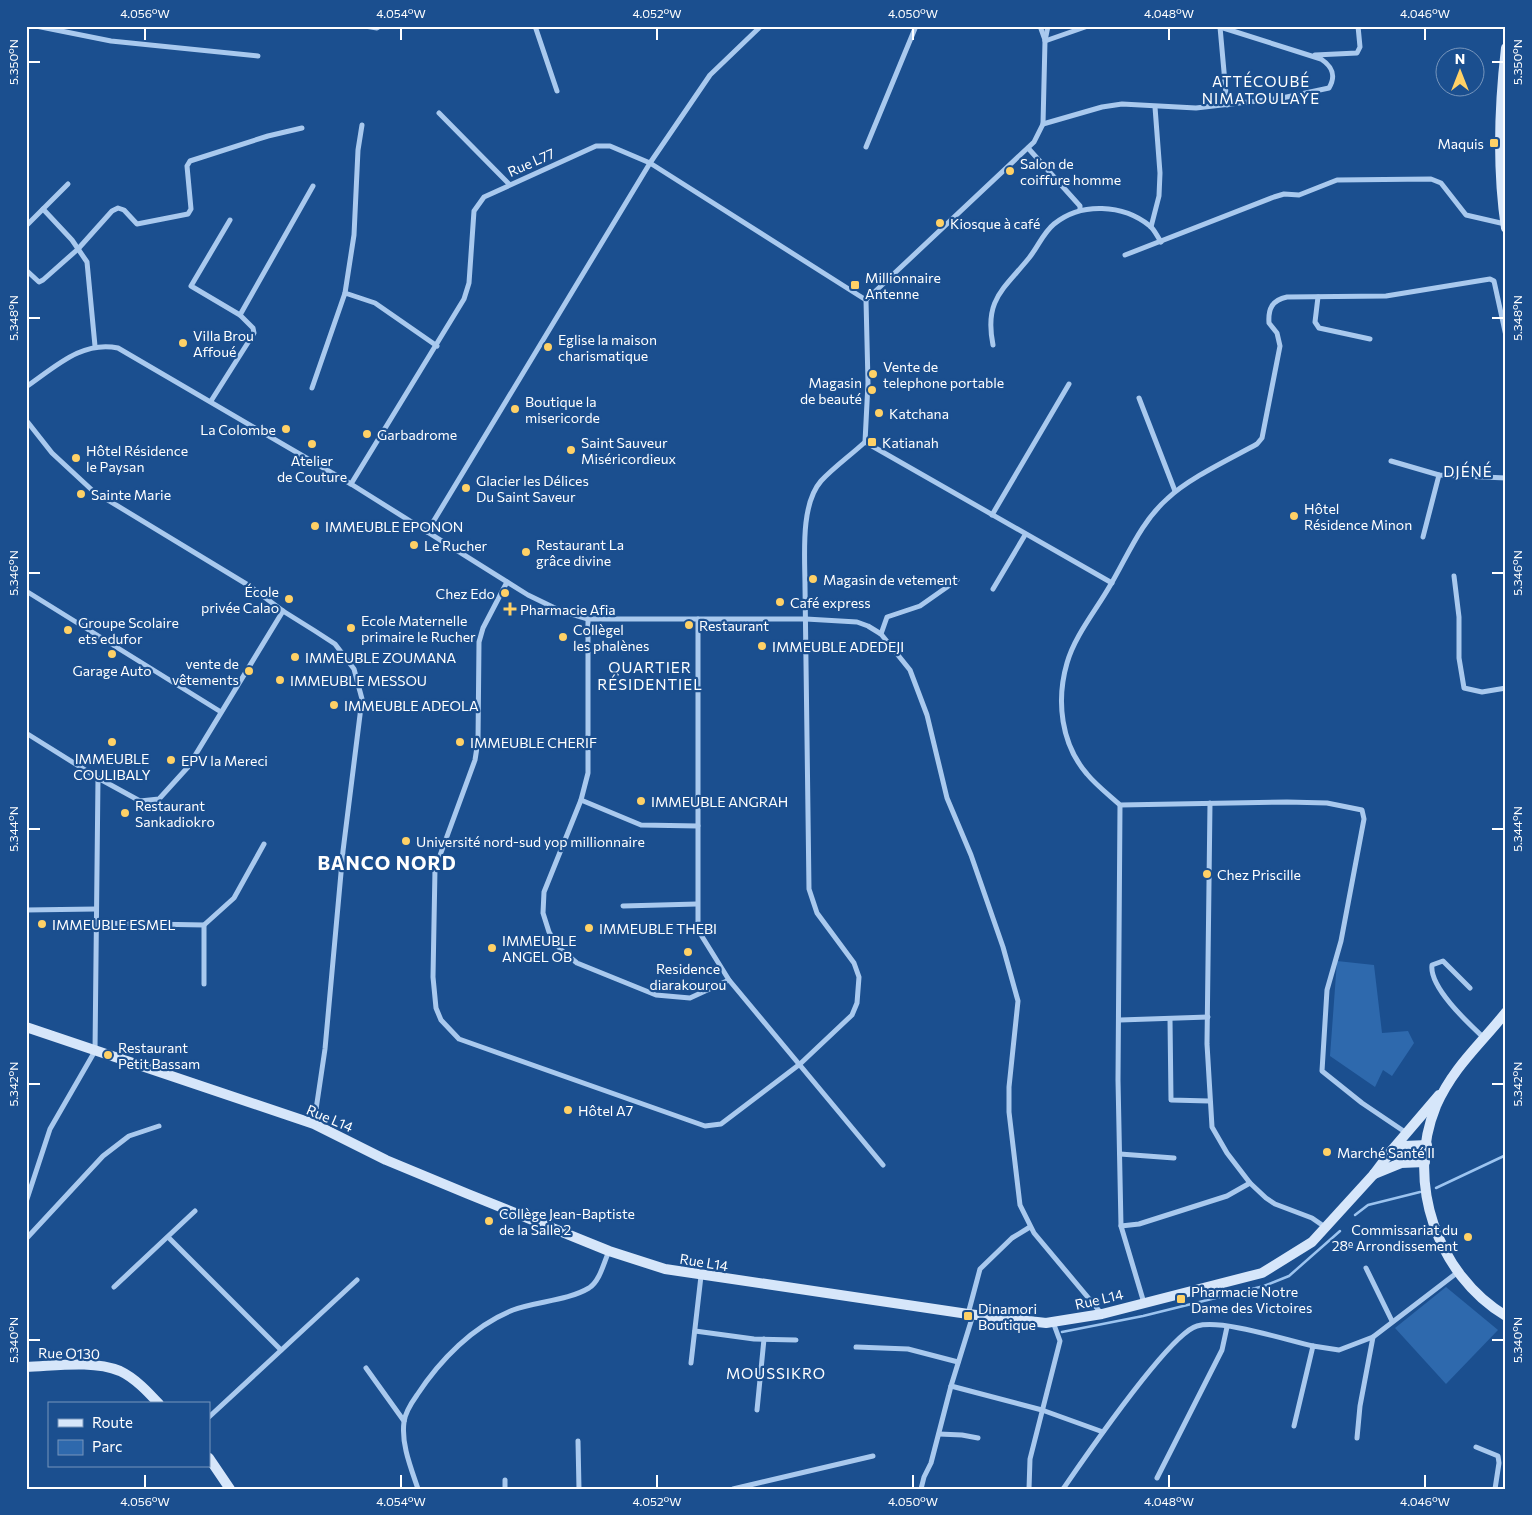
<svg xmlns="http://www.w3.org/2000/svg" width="1532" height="1515" font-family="Commissioner,sans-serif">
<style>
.green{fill:#2e69ad}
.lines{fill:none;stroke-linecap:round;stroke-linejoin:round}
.stream{stroke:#9cc4f0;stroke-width:2.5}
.street{stroke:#a9c9ee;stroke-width:5}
.secondary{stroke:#d6e6fa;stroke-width:10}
.ticks{fill:none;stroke:#fff;stroke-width:2}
.poi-dot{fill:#ffd166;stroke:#1b4f8f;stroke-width:2}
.labels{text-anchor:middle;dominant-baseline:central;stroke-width:4.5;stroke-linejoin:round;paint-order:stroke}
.poi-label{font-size:14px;fill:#fff;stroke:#1b4f8f;text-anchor:start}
.street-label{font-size:14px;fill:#fff;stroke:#1b4f8f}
.neighbourhood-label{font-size:15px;letter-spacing:1px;fill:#fff;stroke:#1b4f8f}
.district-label{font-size:19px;font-weight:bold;letter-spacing:1px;fill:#fff;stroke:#1b4f8f}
.neatline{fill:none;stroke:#fff;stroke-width:2}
.ticks-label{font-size:12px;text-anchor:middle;fill:#fff}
</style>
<rect width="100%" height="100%" fill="#1b4f8f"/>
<g class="green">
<polygon points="1337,961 1374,965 1382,1033 1408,1031 1414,1043 1392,1076 1383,1070 1375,1087 1330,1056"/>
<polygon points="1446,1287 1498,1330 1446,1384 1395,1328"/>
</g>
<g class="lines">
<g class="stream">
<polyline points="1436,1188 1506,1155"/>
<polyline points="1355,1215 1368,1205 1420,1192"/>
<polyline points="1062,1332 1143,1316 1264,1286 1289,1276 1340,1231"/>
</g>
<g class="street">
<polyline points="36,26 111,41 258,56"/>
<polyline points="365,26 377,28 380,26"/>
<polyline points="535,26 557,91"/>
<polyline points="1040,26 1045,40"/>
<polyline points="1220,27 1227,105"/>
<polyline points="1045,41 1088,26"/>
<polyline points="1315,55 1357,53 1360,47 1358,26"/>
<polyline points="439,113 509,184"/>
<path d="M1043,124L1102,107L1122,104L1196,108L1282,98L1329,88C1336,76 1333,67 1321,59L1217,26"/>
<polyline points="866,147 916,26"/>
<polyline points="1028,148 1080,206 1080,210"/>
<polyline points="43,209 72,240 87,262 95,346"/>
<polyline points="230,220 191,286 240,315"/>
<polyline points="26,226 68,184"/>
<polyline points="1151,227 1159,196 1160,173 1155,107"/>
<polyline points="1125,255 1274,197 1284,194 1299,195 1337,180 1431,179 1441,183 1466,215 1505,224"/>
<polyline points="26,270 39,282 43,280 78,249 112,211 118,208 124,210 137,224 188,214 191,209 187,166 190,161 268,136 302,128"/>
<polyline points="345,293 354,235 358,150 362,125"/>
<polyline points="1318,297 1315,322 1319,328 1370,339"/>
<path d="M993,345C984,300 1003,290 1029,258C1038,247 1043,233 1054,224C1081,202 1123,204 1150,226C1154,229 1157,236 1161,242"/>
<path d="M26,387C54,368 82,340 118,348L351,484L528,595L561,611L588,619H806L857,622L868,626L881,634L910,670L927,715L947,798L971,855L1003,947L1018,1001L1009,1087V1112L1020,1205L1034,1233L1101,1313"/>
<polyline points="312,388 345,293 375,303 437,346"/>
<polyline points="1139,398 1175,491"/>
<polyline points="211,401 254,333 253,328 240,315 313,186"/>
<polyline points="26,420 52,453 93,491 248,585 283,611 315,631 335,644 354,669 362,699 343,851 325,1049 314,1123"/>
<polyline points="865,442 1112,583"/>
<polyline points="1391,461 1439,475 1506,478"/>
<polyline points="351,484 464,299 469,283 474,211 484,197 596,146 610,146 650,163 866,300"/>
<polyline points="992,515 1069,384"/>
<polyline points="427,532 650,163 710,75 761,26"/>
<polyline points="1423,537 1439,475"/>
<polyline points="1454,576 1459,617 1459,658 1464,688 1482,692 1506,688"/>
<path d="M507,582L483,628L479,642L478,741L475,760L435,869L433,977L436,1008L441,1020L459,1039L705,1126L721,1124L800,1064L852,1015L857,1003L859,977L854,963L817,913L809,889L805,587C805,557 800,505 821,481C834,467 851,455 865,442L868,383L866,300L1034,142L1043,124L1045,41L1048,26"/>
<polyline points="993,589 1025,535"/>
<polyline points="26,591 221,712"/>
<polyline points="588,619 588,773 581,800 544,892 543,913 549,932 560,949 577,963 656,995 690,998 729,980"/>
<polyline points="698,619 698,930 729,980 883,1165"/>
<polyline points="881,634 887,617 920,606 957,580"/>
<polyline points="26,733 98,778 140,801 159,799 188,767 283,611"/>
<polyline points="581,800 641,825 698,826"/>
<polyline points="1210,803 1207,1044 1212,1127 1227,1153 1250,1183 1266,1198 1275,1204 1312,1218 1325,1227"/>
<polyline points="1120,805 1118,1080 1121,1226 1144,1303"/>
<polyline points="623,906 697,904"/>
<polyline points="26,910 96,909"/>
<polyline points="97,923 204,925 234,898 264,844"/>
<polyline points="204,984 204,925"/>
<path d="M1470,988L1443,961L1432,965C1429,987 1468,1023 1483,1037"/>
<polyline points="1170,1019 1171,1100 1209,1101"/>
<polyline points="1120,1020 1208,1017"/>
<path d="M1405,1132L1362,1103L1322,1071L1327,990L1341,941L1364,819L1362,810L1327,803L1287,802L1120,805C1109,795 1096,785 1087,774C1061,744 1056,701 1067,663C1075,635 1097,609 1111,584C1128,555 1141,522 1167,499C1189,478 1230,459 1257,444L1262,438L1280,346L1277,333L1269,323C1268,309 1272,300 1287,297L1386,296L1490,279L1494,281L1506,336"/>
<polyline points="1120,1154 1174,1158"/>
<polyline points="26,1202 50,1129 95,1051 98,778"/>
<polyline points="1121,1226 1139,1224 1227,1196 1250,1183"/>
<polyline points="169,1238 281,1350"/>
<polyline points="26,1239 103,1156 129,1136 159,1126"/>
<polyline points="1366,1268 1392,1321"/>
<polyline points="114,1287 195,1211"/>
<polyline points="968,1314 980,1269 1012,1238 1030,1227"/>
<polyline points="973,1315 951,1386 1042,1410 1103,1432"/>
<polyline points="695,1331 754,1339 796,1340"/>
<polyline points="856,1347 908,1349 958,1362"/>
<polyline points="691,1363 701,1276"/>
<polyline points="366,1368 404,1421"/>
<polyline points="757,1410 764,1339"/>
<polyline points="209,1417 357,1280"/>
<polyline points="1294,1426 1313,1346 1339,1350 1373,1337 1458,1272"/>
<polyline points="939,1434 962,1435 978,1438"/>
<polyline points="1357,1438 1360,1406 1373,1337"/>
<polyline points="578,1441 579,1489"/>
<polyline points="1476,1447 1498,1456 1499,1463 1495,1489"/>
<polyline points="1157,1478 1222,1350 1227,1327"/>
<path d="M418,1489C411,1468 401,1444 404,1422C405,1413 412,1402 417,1395C440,1360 473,1326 513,1310C537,1301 567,1301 589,1288C600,1281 604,1262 609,1251"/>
<polyline points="505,1489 505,1480"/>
<polyline points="733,1489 873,1456"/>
<polyline points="921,1489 924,1477 931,1463 951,1386"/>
<polyline points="1029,1489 1030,1459 1060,1341 1053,1322"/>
<path d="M1063,1489C1083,1460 1170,1333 1197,1326C1222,1319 1286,1340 1313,1346"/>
</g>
<g class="secondary">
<path d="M1506,48C1499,108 1497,168 1506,228"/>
<path d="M1506,1012C1480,1045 1454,1066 1436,1106C1405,1181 1437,1275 1506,1316"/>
<polyline points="26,1027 314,1124 386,1160 468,1194 609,1251 665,1269 968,1314 1046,1323 1102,1314 1262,1273 1312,1242 1374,1174 1392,1150 1404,1146 1427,1145"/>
<polyline points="1392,1150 1439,1095"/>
<polyline points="1374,1174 1401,1163 1425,1162"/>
<path d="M26,1367C56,1366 92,1360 120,1371C135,1378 148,1392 159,1404"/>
<polyline points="209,1458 230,1489"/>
</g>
</g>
<path class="ticks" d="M145,28V40M401,28V40M657,28V40M913,28V40M1169,28V40M1425,28V40M28,62H40M1492,62H1504M28,318H40M1492,318H1504M28,573H40M1492,573H1504M28,829H40M1492,829H1504M28,1084H40M1492,1084H1504M28,1340H40M1492,1340H1504M145,1475V1488M401,1475V1488M657,1475V1488M913,1475V1488M1169,1475V1488M1425,1475V1488"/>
<g class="poi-dot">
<rect x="1489" y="138" width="10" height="10" rx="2.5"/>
<circle cx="1010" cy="171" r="5"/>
<circle cx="940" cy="223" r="5"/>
<rect x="850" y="280" width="10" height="10" rx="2.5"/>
<circle cx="183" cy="343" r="5"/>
<circle cx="548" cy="347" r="5"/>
<circle cx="873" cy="374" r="5"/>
<circle cx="872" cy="390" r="5"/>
<circle cx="515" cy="409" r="5"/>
<circle cx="879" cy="413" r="5"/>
<circle cx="286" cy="429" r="5"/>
<circle cx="367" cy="434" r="5"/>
<rect x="867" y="437" width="10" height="10" rx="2.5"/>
<circle cx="312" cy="444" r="5"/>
<circle cx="571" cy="450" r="5"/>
<circle cx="76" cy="458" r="5"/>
<circle cx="466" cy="488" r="5"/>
<circle cx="81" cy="494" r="5"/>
<circle cx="1294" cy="516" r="5"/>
<circle cx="315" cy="526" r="5"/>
<circle cx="414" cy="545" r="5"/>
<circle cx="526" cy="552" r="5"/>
<circle cx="813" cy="579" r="5"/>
<circle cx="505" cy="593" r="5"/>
<circle cx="289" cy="599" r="5"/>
<circle cx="780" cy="602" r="5"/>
<path d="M507.5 601.5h5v5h5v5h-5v5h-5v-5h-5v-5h5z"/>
<circle cx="689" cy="625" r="5"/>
<circle cx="351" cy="628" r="5"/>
<circle cx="68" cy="630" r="5"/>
<circle cx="563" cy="637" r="5"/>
<circle cx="762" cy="646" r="5"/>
<circle cx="112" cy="654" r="5"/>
<circle cx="295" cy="657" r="5"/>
<circle cx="249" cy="671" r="5"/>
<circle cx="280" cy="680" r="5"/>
<circle cx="334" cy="705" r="5"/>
<circle cx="112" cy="742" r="5"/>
<circle cx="460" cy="742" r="5"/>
<circle cx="171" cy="760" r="5"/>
<circle cx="641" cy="801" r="5"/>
<circle cx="125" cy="813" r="5"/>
<circle cx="406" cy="841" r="5"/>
<circle cx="1207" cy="874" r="5"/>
<circle cx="42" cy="924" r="5"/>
<circle cx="589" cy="928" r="5"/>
<circle cx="492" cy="948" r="5"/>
<circle cx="688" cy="952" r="5"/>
<circle cx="108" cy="1055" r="5"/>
<circle cx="568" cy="1110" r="5"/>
<circle cx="1327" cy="1152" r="5"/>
<circle cx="489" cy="1221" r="5"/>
<circle cx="1468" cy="1237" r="5"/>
<rect x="1176" y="1294" width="10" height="10" rx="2.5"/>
<rect x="963" y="1311" width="10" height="10" rx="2.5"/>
</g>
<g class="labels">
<g class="poi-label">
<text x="1484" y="143" text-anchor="end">Maquis</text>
<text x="1020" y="163">Salon de<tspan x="1020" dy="16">coiffure homme</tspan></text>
<text x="950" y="223">Kiosque à café</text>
<text x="865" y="277">Millionnaire<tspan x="865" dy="16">Antenne</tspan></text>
<text x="193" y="335">Villa Brou<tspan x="193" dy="16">Affoué</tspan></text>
<text x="558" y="339">Eglise la maison<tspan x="558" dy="16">charismatique</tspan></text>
<text x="883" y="366">Vente de<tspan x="883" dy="16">telephone portable</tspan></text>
<text x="862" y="382" text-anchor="end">Magasin<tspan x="862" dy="16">de beauté</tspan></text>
<text x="525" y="401">Boutique la<tspan x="525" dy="16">misericorde</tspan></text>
<text x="889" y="413">Katchana</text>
<text x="276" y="429" text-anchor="end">La Colombe</text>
<text x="377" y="434">Garbadrome</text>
<text x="581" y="442">Saint Sauveur<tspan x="581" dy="16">Miséricordieux</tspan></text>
<text x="882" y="442">Katianah</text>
<text x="86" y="450">Hôtel Résidence<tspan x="86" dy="16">le Paysan</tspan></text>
<text x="312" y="460" text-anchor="middle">Atelier<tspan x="312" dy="16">de Couture</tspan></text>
<text x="476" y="480">Glacier les Délices<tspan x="476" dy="16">Du Saint Saveur</tspan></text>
<text x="91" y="494">Sainte Marie</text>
<text x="1304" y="508">Hôtel<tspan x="1304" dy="16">Résidence Minon</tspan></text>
<text x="325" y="526">IMMEUBLE EPONON</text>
<text x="536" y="544">Restaurant La<tspan x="536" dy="16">grâce divine</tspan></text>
<text x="424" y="545">Le Rucher</text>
<text x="823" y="579">Magasin de vetement</text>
<text x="279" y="591" text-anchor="end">École<tspan x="279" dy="16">privée Calao</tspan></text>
<text x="495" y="593" text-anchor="end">Chez Edo</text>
<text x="790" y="602">Café express</text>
<text x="520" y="609">Pharmacie Afia</text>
<text x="361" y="620">Ecole Maternelle<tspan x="361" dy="16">primaire le Rucher</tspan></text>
<text x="78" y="622">Groupe Scolaire<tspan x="78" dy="16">ets edufor</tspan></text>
<text x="699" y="625">Restaurant</text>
<text x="573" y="629">Collègel<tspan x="573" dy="16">les phalènes</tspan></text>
<text x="772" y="646">IMMEUBLE ADEDEJI</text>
<text x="305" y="657">IMMEUBLE ZOUMANA</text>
<text x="239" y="663" text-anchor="end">vente de<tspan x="239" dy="16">vêtements</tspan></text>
<text x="112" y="670" text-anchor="middle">Garage Auto</text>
<text x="290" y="680">IMMEUBLE MESSOU</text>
<text x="344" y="705">IMMEUBLE ADEOLA</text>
<text x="470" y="742">IMMEUBLE CHERIF</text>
<text x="112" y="758" text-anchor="middle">IMMEUBLE<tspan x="112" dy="16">COULIBALY</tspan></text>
<text x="181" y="760">EPV la Mereci</text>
<text x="651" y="801">IMMEUBLE ANGRAH</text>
<text x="135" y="805">Restaurant<tspan x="135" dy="16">Sankadiokro</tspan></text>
<text x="416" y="841">Université nord-sud yop millionnaire</text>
<text x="1217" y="874">Chez Priscille</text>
<text x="52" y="924">IMMEUBLE ESMEL</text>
<text x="599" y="928">IMMEUBLE THEBI</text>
<text x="502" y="940">IMMEUBLE<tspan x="502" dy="16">ANGEL OB</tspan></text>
<text x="688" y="968" text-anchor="middle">Residence<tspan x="688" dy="16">diarakourou</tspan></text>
<text x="118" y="1047">Restaurant<tspan x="118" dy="16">Petit Bassam</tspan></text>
<text x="578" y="1110">Hôtel A7</text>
<text x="1337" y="1152">Marché Santé II</text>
<text x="499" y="1213">Collège Jean-Baptiste<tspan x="499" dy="16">de la Salle 2</tspan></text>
<text x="1458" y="1229" text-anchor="end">Commissariat du<tspan x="1458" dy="16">28ᵉ Arrondissement</tspan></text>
<text x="1191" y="1291">Pharmacie Notre<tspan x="1191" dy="16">Dame des Victoires</tspan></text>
<text x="978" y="1308">Dinamori<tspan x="978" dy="16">Boutique</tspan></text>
</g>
<g class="street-label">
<text transform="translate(531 162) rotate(-24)">Rue L77</text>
<text transform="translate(330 1118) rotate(23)">Rue L14</text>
<text transform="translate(704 1262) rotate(9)">Rue L14</text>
<text transform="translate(1099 1299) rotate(-13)">Rue L14</text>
<text transform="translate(69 1353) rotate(1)">Rue O130</text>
</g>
<g class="neighbourhood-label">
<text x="1261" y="81">ATTÉCOUBÉ<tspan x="1261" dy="17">NIMATOULAYE</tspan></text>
<text x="1468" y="471">DJÉNÉ</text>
<text x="650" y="667">QUARTIER<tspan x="650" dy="17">RÉSIDENTIEL</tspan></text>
<text x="776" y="1373">MOUSSIKRO</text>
</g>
<g class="district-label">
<text x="387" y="862">BANCO NORD</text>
</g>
</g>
<rect width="1532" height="1515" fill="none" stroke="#1b4f8f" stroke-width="55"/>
<rect x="48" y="1402" width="162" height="65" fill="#1b4f8f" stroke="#7695bc"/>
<rect x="58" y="1419" width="25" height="8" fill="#d6e6fa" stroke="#7695bc"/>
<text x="92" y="1428" font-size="15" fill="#ffffff">Route</text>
<rect x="58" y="1440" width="25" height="15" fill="#2e69ad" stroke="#7695bc"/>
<text x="92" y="1452" font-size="15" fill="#ffffff">Parc</text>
<g transform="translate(1460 72)"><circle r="24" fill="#1b4f8f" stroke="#7695bc"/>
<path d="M0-4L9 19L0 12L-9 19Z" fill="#ffd166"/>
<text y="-8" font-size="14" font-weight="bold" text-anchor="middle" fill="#ffffff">N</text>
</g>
<rect x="28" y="28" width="1476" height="1460" class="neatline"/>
<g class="ticks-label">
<text x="145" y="18">4.056°W</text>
<text x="401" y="18">4.054°W</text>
<text x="657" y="18">4.052°W</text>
<text x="913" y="18">4.050°W</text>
<text x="1169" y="18">4.048°W</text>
<text x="1425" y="18">4.046°W</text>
<text transform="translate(14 62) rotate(-90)" y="4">5.350°N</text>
<text transform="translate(1518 62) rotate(-90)" y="4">5.350°N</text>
<text transform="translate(14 318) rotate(-90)" y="4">5.348°N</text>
<text transform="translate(1518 318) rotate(-90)" y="4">5.348°N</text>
<text transform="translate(14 573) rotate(-90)" y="4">5.346°N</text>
<text transform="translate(1518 573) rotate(-90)" y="4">5.346°N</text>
<text transform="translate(14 829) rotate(-90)" y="4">5.344°N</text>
<text transform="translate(1518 829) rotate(-90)" y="4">5.344°N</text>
<text transform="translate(14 1084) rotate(-90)" y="4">5.342°N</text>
<text transform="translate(1518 1084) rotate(-90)" y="4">5.342°N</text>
<text transform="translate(14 1340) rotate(-90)" y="4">5.340°N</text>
<text transform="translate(1518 1340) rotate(-90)" y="4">5.340°N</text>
<text x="145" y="1506">4.056°W</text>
<text x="401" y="1506">4.054°W</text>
<text x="657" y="1506">4.052°W</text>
<text x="913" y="1506">4.050°W</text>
<text x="1169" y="1506">4.048°W</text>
<text x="1425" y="1506">4.046°W</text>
</g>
</svg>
